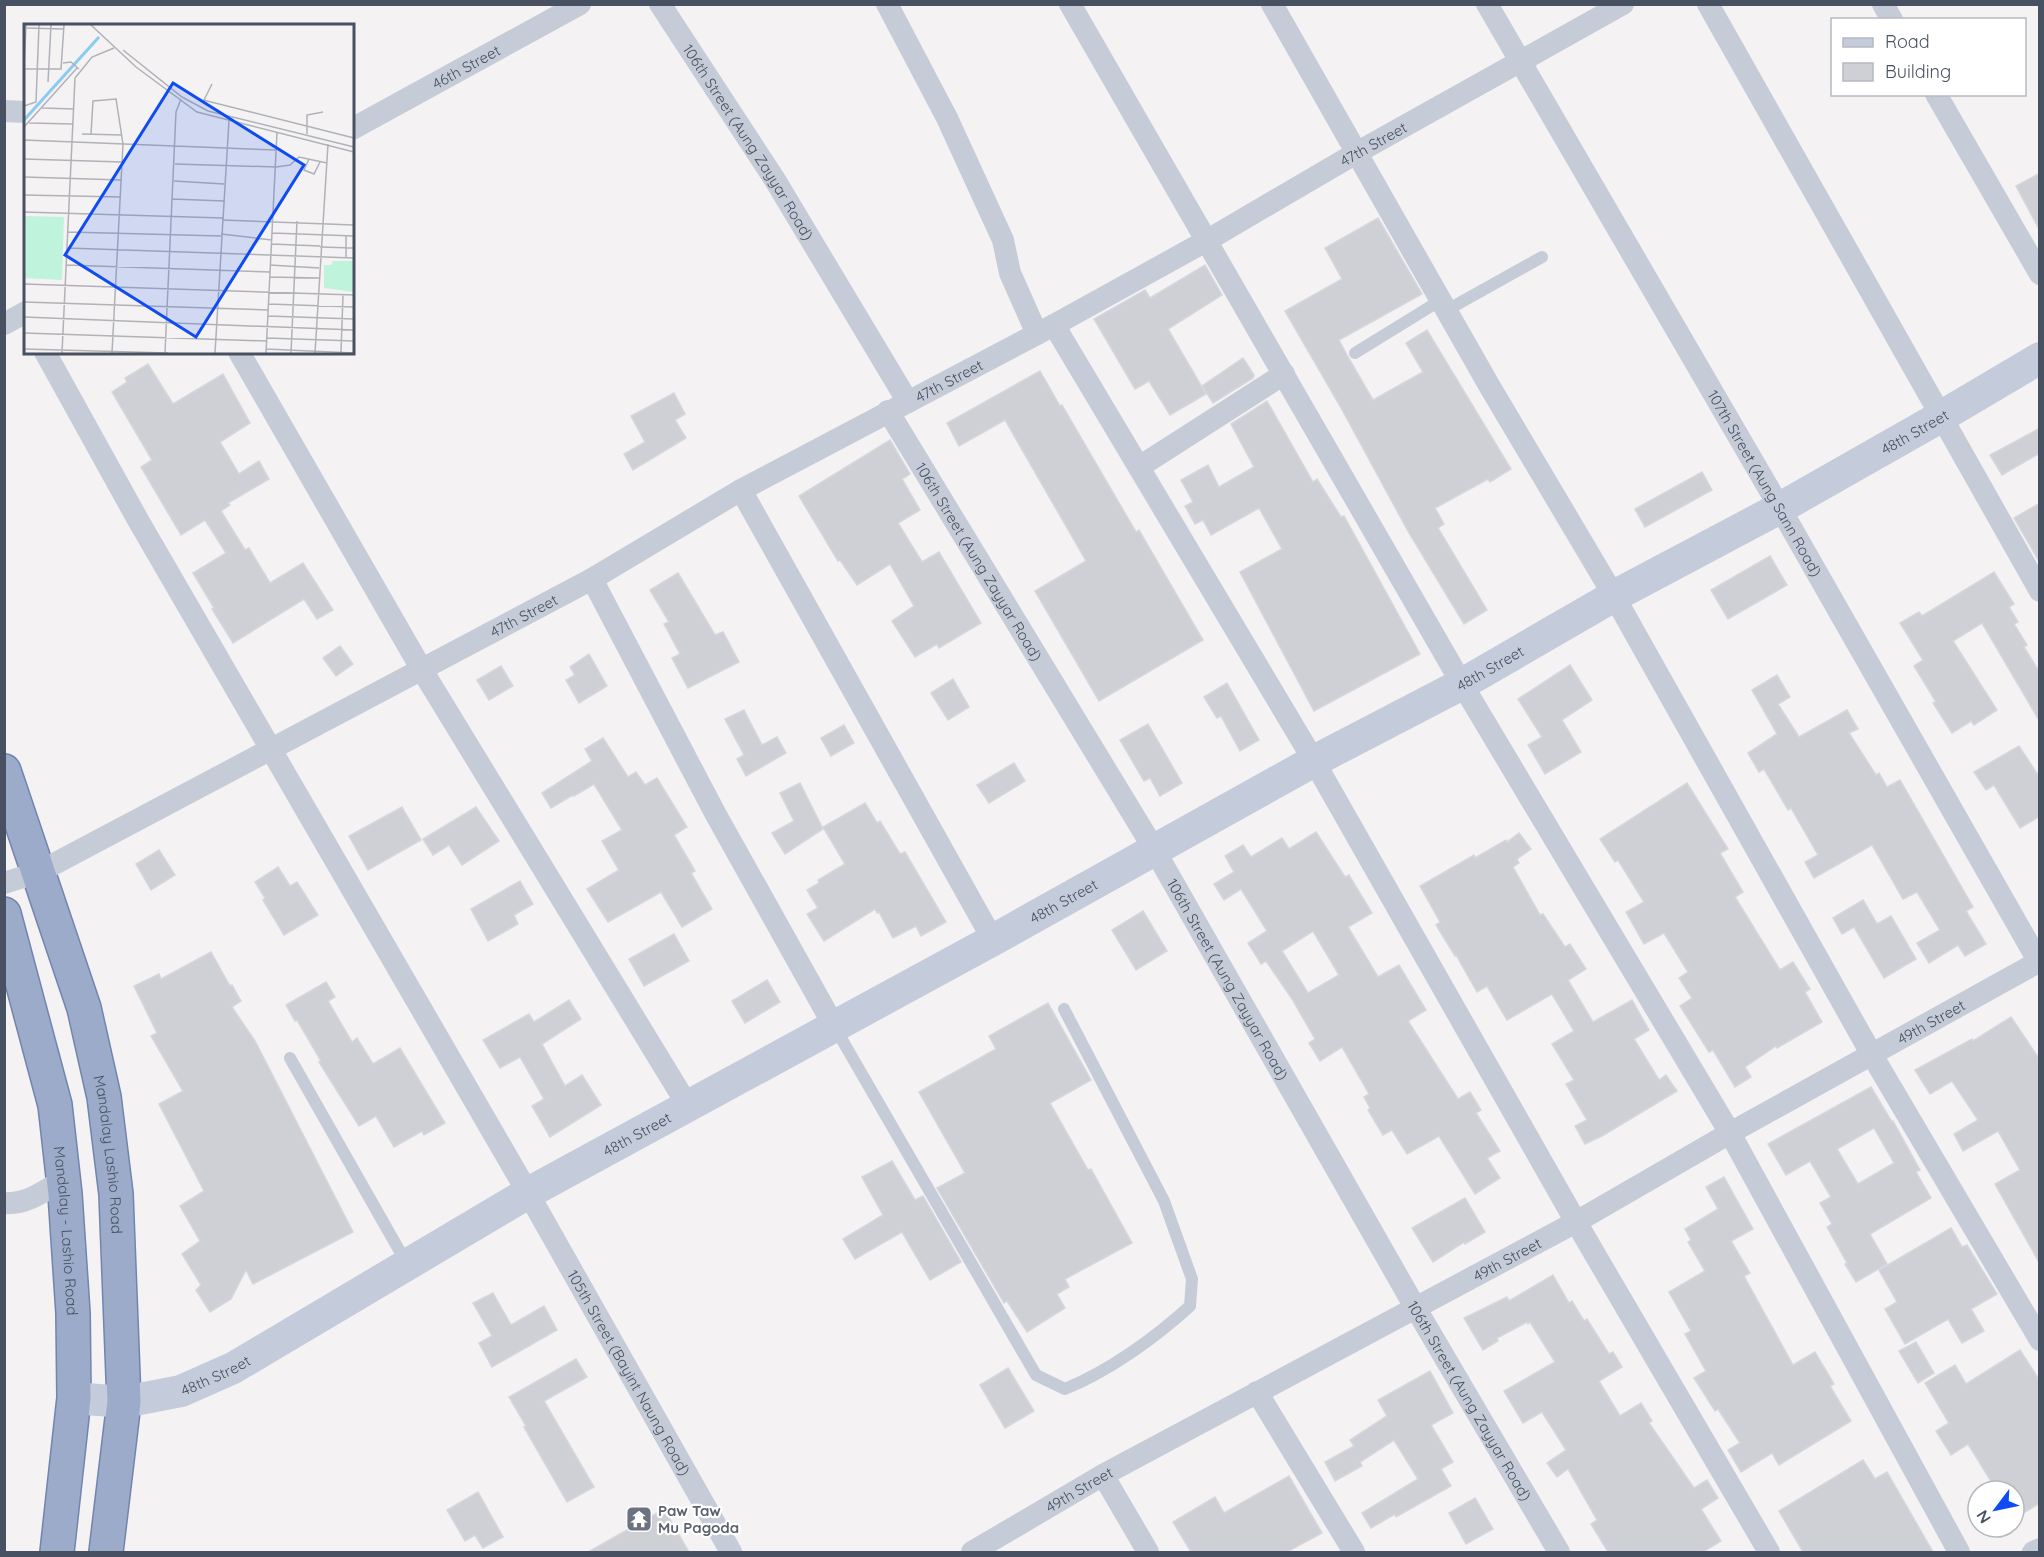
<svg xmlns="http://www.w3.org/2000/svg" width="2044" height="1557" font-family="Quicksand,sans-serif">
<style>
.building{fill:#ced0d6;stroke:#d6d7de;stroke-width:1.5;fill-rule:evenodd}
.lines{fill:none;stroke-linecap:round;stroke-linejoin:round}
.trunk-casing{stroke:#7285af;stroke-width:36}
.service{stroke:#c5cbd7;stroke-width:12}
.minor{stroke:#c5cbd7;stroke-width:22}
.secondary{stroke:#c4cbdb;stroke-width:32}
.trunk{stroke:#9cabca;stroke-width:33}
.labels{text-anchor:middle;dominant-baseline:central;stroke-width:4.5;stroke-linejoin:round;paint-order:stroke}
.street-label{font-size:15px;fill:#485161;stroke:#fff}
.worship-label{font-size:15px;font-weight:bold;fill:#5b616d;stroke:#fff;text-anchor:start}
.inset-river{fill:none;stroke:#8acbf2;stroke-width:3}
.inset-road{fill:none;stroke:#afb2b8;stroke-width:1.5}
.view{fill:#0e4bf2;fill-opacity:0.15;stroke:#0e4bf2;stroke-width:3}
.inset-edge{fill:none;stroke:#485161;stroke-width:3}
</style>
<rect width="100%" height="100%" fill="#f4f2f2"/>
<g class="building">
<polygon points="2040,173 2040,231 2016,186"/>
<polygon points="1378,218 1422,294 1339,340 1348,357 1373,400 1423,372 1406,343 1427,330 1511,469 1490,482 1488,479 1435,508 1444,524 1438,528 1487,610 1464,624 1409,533 1340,406 1285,311 1342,279 1325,248"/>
<polygon points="1205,265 1222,295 1168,329 1206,394 1170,415 1149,381 1135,389 1094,319 1145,290 1150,298"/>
<polygon points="1243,358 1254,375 1253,378 1213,403 1202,386"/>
<polygon points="148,364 173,404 223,374 250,423 220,442 239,474 259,461 269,479 228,503 230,505 221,511 245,550 249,548 270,583 303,563 333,610 317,619 304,599 233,643 212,609 214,608 193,573 226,553 205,520 181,535 141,467 152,460 112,392 127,382 125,378"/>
<polygon points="1040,371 1060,406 1062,405 1136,532 1139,530 1203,640 1099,701 1035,591 1086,561 1005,420 959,446 947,423"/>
<polygon points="674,393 685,414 675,420 686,438 633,470 624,454 645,442 631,416"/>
<polygon points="1267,401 1313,482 1317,479 1341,517 1344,516 1420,654 1314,711 1240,572 1282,549 1259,508 1211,535 1203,520 1195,524 1185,506 1193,502 1181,480 1208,465 1219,487 1254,467 1231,424"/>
<polygon points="2040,428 2040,453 2002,475 1990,455"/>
<polygon points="890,440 910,474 902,479 920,510 898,523 922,562 939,552 981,623 939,648 937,644 915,657 892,621 914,606 890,564 857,585 840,560 838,561 799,496"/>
<polygon points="1702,472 1712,490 1645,527 1635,509"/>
<polygon points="2040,503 2040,563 2014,518"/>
<polygon points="1770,556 1787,585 1728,619 1711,590"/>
<polygon points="1994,572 2014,604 2009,607 2018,622 2014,624 2027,645 2024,647 2040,673 2040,722 1982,623 1953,641 1997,710 1974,725 1971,721 1952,733 1933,703 1936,702 1914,666 1923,660 1900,623 1919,612 1922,616"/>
<polygon points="678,573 715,635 723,632 739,662 688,688 672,658 680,654 664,624 669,622 650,590"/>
<polygon points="340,646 353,664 336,676 323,658"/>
<polygon points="589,654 607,686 579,703 566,680 575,675 570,667"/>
<polygon points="1570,665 1592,700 1562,720 1581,752 1545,774 1528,745 1542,737 1518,699"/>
<polygon points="501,666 513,686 489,700 477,680"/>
<polygon points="1777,675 1790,697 1778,704 1799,737 1847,710 1858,729 1849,733 1876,775 1879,773 1887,787 1900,780 1973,907 1966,911 1986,944 1965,956 1958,945 1929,963 1917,943 1940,930 1917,892 1903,899 1872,845 1814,878 1805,862 1818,855 1791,808 1788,810 1764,769 1759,772 1748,753 1777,734 1752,690"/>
<polygon points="953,679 969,707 948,720 931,693"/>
<polygon points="1227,683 1259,740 1240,751 1221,716 1217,718 1204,697"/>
<polygon points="744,710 762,745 777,737 786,753 746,776 737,759 744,755 725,719"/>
<polygon points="1148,724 1182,783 1160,796 1150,778 1144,781 1120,740"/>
<polygon points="844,725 854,743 831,756 821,738"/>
<polygon points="603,738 628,777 636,772 645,785 657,778 687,827 674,835 695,871 691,873 712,909 682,927 661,892 608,922 587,889 619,870 602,841 622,830 594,784 574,796 573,795 551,808 542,793 592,761 585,749"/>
<polygon points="2019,746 2040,778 2040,816 2020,828 1994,785 1986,790 1974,772"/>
<polygon points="1014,763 1025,781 989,803 977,785"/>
<polygon points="800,783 823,829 785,854 772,833 794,821 780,793"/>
<polygon points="1687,783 1728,849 1720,853 1743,892 1735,897 1780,970 1793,962 1810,989 1805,992 1822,1022 1777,1048 1776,1046 1745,1067 1751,1077 1735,1087 1713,1050 1709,1052 1680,1006 1692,998 1679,978 1688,972 1664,933 1644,944 1626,912 1644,902 1618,860 1615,862 1600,839"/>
<polygon points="865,803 877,823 880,821 900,854 905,852 946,922 921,936 916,926 893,938 879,912 877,913 875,909 824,941 807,914 818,908 807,890 819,883 818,880 845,864 823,827"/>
<polygon points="402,807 421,840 368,870 349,836"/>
<polygon points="476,807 499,841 462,865 449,845 433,855 423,839"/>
<path d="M1316,832L1345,877L1349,875L1372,913L1348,927L1378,977L1399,965L1426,1010L1408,1021L1458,1099L1470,1092L1481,1110L1476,1113L1500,1151L1487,1158L1500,1178L1475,1194L1439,1136L1407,1154L1392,1130L1383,1135L1368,1110L1370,1108L1364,1097L1369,1094L1342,1047L1320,1061L1309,1043L1315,1039L1292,999L1266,961L1261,964L1248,943L1267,931L1241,889L1224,900L1214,884L1234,872L1225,856L1243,845L1251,857L1282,838L1289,849ZM1313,931L1339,975L1308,993L1282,951Z"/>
<polygon points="1519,833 1531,849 1517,859 1519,863 1513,867 1540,915 1543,914 1565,947 1570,944 1586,969 1568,980 1593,1022 1632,1000 1649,1030 1634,1039 1659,1080 1666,1075 1677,1091 1602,1136 1585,1144 1575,1126 1587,1120 1566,1084 1574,1080 1552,1044 1574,1031 1552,994 1507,1020 1487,986 1477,992 1456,955 1455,956 1436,925 1440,922 1420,886 1474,855 1475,858 1506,840 1507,842"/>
<polygon points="159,850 175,875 151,890 136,864"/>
<polygon points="278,867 290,886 297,882 318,915 284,935 263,900 265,898 255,882"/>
<polygon points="520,881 533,904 514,915 518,924 488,941 471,909"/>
<polygon points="1863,900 1877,924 1891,916 1916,959 1884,978 1854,927 1842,934 1833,918"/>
<polygon points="1143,911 1167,951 1136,970 1112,930"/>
<polygon points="674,934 689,961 644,986 629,959"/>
<polygon points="211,952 230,986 232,985 241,1001 232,1007 255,1041 353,1232 253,1284 246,1270 231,1299 210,1312 196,1290 201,1285 182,1254 200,1241 180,1206 204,1191 159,1104 183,1091 151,1036 157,1033 134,986 159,974 161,979"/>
<polygon points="767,980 780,1002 745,1023 732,1001"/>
<polygon points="326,982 335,997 328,1001 352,1042 357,1038 373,1064 400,1048 445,1123 424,1135 422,1131 394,1147 376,1116 359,1126 319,1062 321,1061 297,1020 295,1021 286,1005"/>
<polygon points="569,1000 581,1019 542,1044 565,1086 582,1075 601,1105 550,1137 532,1106 544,1099 520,1057 500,1068 483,1040 529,1014 534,1022"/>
<polygon points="1048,1003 1091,1080 1050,1103 1088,1170 1091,1169 1132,1243 1065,1279 1069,1287 1057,1294 1065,1308 1027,1332 1007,1301 1004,1303 937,1188 965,1173 919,1092 996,1049 989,1036"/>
<polygon points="2011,1017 2040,1060 2040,1264 1995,1184 2020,1170 1998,1131 1963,1151 1954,1134 1978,1120 1952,1081 1930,1094 1915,1070 1972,1039 1973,1041"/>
<path d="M1871,1087L1892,1122L1893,1121L1920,1170L1916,1172L1931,1198L1870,1234L1887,1264L1856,1282L1845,1264L1847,1263L1827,1227L1832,1224L1820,1203L1831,1197L1810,1161L1786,1175L1768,1144ZM1874,1128L1894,1163L1858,1184L1837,1149Z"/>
<polygon points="892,1161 915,1200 923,1196 961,1262 930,1280 902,1232 855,1259 843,1239 883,1215 862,1177"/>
<polygon points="1724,1177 1753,1229 1731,1241 1750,1273 1744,1276 1793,1365 1815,1352 1834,1384 1830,1386 1851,1421 1779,1465 1772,1453 1741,1472 1728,1450 1740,1443 1718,1409 1715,1411 1694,1378 1706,1371 1685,1334 1691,1331 1669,1292 1705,1271 1688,1242 1691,1240 1685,1229 1718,1209 1706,1187"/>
<polygon points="1465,1198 1485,1232 1465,1244 1464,1242 1433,1262 1412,1228"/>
<polygon points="1951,1228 1962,1247 1967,1245 1997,1294 1971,1309 1984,1331 1962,1343 1948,1319 1905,1344 1885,1309 1897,1302 1879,1270"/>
<polygon points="1553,1275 1569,1303 1572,1301 1584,1321 1587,1319 1609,1354 1613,1352 1622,1367 1599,1381 1620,1416 1641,1403 1652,1421 1649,1423 1694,1488 1707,1480 1718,1498 1701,1509 1721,1541 1703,1552 1608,1552 1591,1524 1597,1520 1568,1469 1557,1477 1547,1463 1566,1450 1542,1412 1523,1423 1504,1391 1555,1362 1530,1322 1528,1324 1527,1322 1497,1338 1498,1341 1483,1350 1464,1318 1507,1297 1509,1301"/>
<polygon points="493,1293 511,1325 544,1306 557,1330 492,1367 479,1343 492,1336 473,1303"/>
<polygon points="1916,1342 1934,1373 1918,1383 1899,1351"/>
<polygon points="2020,1350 2040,1381 2040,1503 2014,1519 2014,1491 1997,1491 1968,1444 1951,1455 1936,1431 1949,1423 1925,1383 1955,1365 1966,1384"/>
<polygon points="576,1359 587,1377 544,1401 594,1487 567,1502 524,1427 526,1426 509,1397"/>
<polygon points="1008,1368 1034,1411 1005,1428 980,1385"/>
<polygon points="1430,1371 1453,1413 1431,1425 1453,1462 1441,1469 1451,1486 1396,1517 1395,1514 1371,1528 1362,1513 1418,1479 1394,1440 1360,1462 1362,1466 1335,1481 1325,1462 1354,1446 1350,1440 1387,1416 1378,1400"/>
<polygon points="1863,1460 1875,1479 1887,1472 1933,1552 1803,1552 1779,1511"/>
<polygon points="1289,1476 1322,1533 1287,1552 1191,1552 1173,1522 1215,1497 1224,1513"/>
<polygon points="478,1492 503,1537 483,1548 475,1535 465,1541 447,1510"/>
<polygon points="1475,1498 1493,1529 1466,1544 1449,1513"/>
<polygon points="664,1509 689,1552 588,1552"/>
</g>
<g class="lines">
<defs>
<g id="trunk">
<path id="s9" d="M4,771L84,1008L104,1097L116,1194L124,1402L106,1552"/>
<path id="s10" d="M4,914L55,1105L65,1194L73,1313L74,1398L57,1552"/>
</g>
</defs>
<use href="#trunk" class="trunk-casing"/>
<g class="service">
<polyline points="1447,310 1542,257"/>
<polyline points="1355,353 1441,300"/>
<path d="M834,1026L1036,1375L1065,1389C1109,1371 1155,1338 1190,1306L1192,1279L1164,1201L1064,1009"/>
<polyline points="290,1058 407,1264"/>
</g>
<g class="minor">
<path id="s1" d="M660,4L775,180L908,402"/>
<polyline points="887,4 947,118 1003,240 1010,273 1037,334"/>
<polyline points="1070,4 1462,684 1730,1133 1959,1552"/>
<polyline points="1272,4 1490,387 1614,596 1872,1055 2040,1340"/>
<path id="s2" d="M1487,4L1780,508L2040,964"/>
<polyline points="1708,4 2040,591"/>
<polyline points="1883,4 1892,20"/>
<polyline points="1936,94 2040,274"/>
<polyline points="4,111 26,112"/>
<path id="s3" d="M352,129L580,4"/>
<polyline points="4,324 26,312"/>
<polyline points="1054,325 1314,761 1576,1222 1769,1552"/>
<path id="s4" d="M45,352L138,520L528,1193L731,1552"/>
<polyline points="239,352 422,670 688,1106"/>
<path id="s5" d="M888,411L1154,849L1415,1307L1559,1552"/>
<polyline points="1139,467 1284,374"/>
<polyline points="741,490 993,940"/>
<polyline points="592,579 715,813 834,1026"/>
<path id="s6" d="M4,883L39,872L592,579L741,490L1054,325L1206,241L1358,152L1623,4"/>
<path d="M4,1203C27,1205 46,1190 64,1179"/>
<polyline points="1257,1392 1354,1552"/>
<polyline points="1103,1475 1148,1552"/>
<path id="s7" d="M972,1552L1103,1475L1576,1222L1730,1133L2040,961"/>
<polyline points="2033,1552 2040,1549"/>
</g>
<path class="secondary" id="s8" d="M74,1398L124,1402L181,1391L233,1368L528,1193L993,940L1314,761L1462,684L1614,596L1780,508L1942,416L2040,358"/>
<use href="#trunk" class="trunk"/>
</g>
<defs>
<symbol id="temple-square" viewBox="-11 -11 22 22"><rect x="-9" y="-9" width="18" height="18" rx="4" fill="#6b7280" stroke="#fff"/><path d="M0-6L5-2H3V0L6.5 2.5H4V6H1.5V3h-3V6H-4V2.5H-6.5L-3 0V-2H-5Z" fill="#fff"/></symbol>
</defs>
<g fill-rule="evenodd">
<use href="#temple-square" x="624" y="1504" width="30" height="30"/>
</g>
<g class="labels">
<g class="street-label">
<text stroke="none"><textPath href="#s3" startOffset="130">46th Street</textPath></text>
<text stroke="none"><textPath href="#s1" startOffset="164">106th Street (Aung Zayyar Road)</textPath></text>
<text stroke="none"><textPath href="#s6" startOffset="1557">47th Street</textPath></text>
<text stroke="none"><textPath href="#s6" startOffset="1071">47th Street</textPath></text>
<text stroke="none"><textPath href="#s8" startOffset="2090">48th Street</textPath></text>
<text stroke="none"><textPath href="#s2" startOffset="554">107th Street (Aung Sann Road)</textPath></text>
<text stroke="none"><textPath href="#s5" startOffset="176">106th Street (Aung Zayyar Road)</textPath></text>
<text stroke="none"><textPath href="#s6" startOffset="585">47th Street</textPath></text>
<text stroke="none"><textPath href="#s8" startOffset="1604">48th Street</textPath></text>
<text stroke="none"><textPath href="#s8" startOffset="1118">48th Street</textPath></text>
<text stroke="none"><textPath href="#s5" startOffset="662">106th Street (Aung Zayyar Road)</textPath></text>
<text stroke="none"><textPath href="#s7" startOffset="1096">49th Street</textPath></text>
<text stroke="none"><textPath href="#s8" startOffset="632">48th Street</textPath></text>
<text stroke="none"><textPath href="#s9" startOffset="399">Mandalay Lashio Road</textPath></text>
<text stroke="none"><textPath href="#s10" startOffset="324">Mandalay - Lashio Road</textPath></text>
<text stroke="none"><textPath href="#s7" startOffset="610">49th Street</textPath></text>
<text stroke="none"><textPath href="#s4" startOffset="1176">105th Street (Bayint Naung Road)</textPath></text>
<text stroke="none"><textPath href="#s8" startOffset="146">48th Street</textPath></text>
<text stroke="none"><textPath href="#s5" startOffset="1148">106th Street (Aung Zayyar Road)</textPath></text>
<text stroke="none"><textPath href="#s7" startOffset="124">49th Street</textPath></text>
</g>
<g class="worship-label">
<text x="658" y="1510">Paw Taw<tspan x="658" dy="17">Mu Pagoda</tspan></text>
</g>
</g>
<g transform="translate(24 24)">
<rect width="330" height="330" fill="#f4f2f2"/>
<path d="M0,192L40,193L38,256L0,254ZM309,237H330V268L300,264V241H307Z" fill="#bff3dc"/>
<path class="inset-river" d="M0,96L75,13"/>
<path class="inset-road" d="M67,1L112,43L173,88L330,128M1,4L40,5M99,26L158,73L184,87L330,123M39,39L47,38L55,45M0,44L2,1M0,45H37L40,1M24,58L27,1M179,76L330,114M179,78L188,60M0,82L12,78L15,1M18,84L50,85M5,99L49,100M0,103L53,44M58,110L98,111M67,110L69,77L92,75L99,120L88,329M283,110V91L299,88M0,116L252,126M0,135L98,138M285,135L280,146L290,150L296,138M151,140L252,143L266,141L275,133L303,139M0,153L98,156M150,157L200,160M0,171L97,173M148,175L200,177M0,188L199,194M198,196L330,201M44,208L197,212M248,209L330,212M197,210L248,216M247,220L296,222M296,223L330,224M43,224L330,234M322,234V212M42,241L246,248M246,241L295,244M246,253L295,254M0,260L330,271M0,278L244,286M244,280L330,283M244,292L330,295M0,293L330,306M0,309L242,317M243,314L330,317M0,325L144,329M242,325L330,329M317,328L319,271M38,329L51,54L68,33L90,24M141,329L152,88L157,75M191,329L205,96M242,329L253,108M267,329L273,197M291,329L304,120"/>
<path class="view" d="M149,59L280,141L172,313L41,231Z"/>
<rect width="330" height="330" class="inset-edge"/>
</g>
<rect width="2044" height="1557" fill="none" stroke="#485161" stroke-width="12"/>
<rect x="1831" y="18" width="195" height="78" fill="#ffffff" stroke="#b6b9c0" stroke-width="1.5"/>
<rect x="1843" y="38" width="30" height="9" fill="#c4cbdb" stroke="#b6b9c0" stroke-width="1.5"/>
<text x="1885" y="48" font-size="18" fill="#485161">Road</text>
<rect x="1843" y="63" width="30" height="18" fill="#ced0d6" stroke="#b6b9c0" stroke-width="1.5"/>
<text x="1885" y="78" font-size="18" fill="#485161">Building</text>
<g transform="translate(1996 1509) rotate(238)"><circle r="28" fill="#ffffff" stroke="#b6b9c0" stroke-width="1.5"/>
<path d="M0-4.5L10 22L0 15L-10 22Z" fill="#0e4bf2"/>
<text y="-9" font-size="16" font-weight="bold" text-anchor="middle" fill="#485161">N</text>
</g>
</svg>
